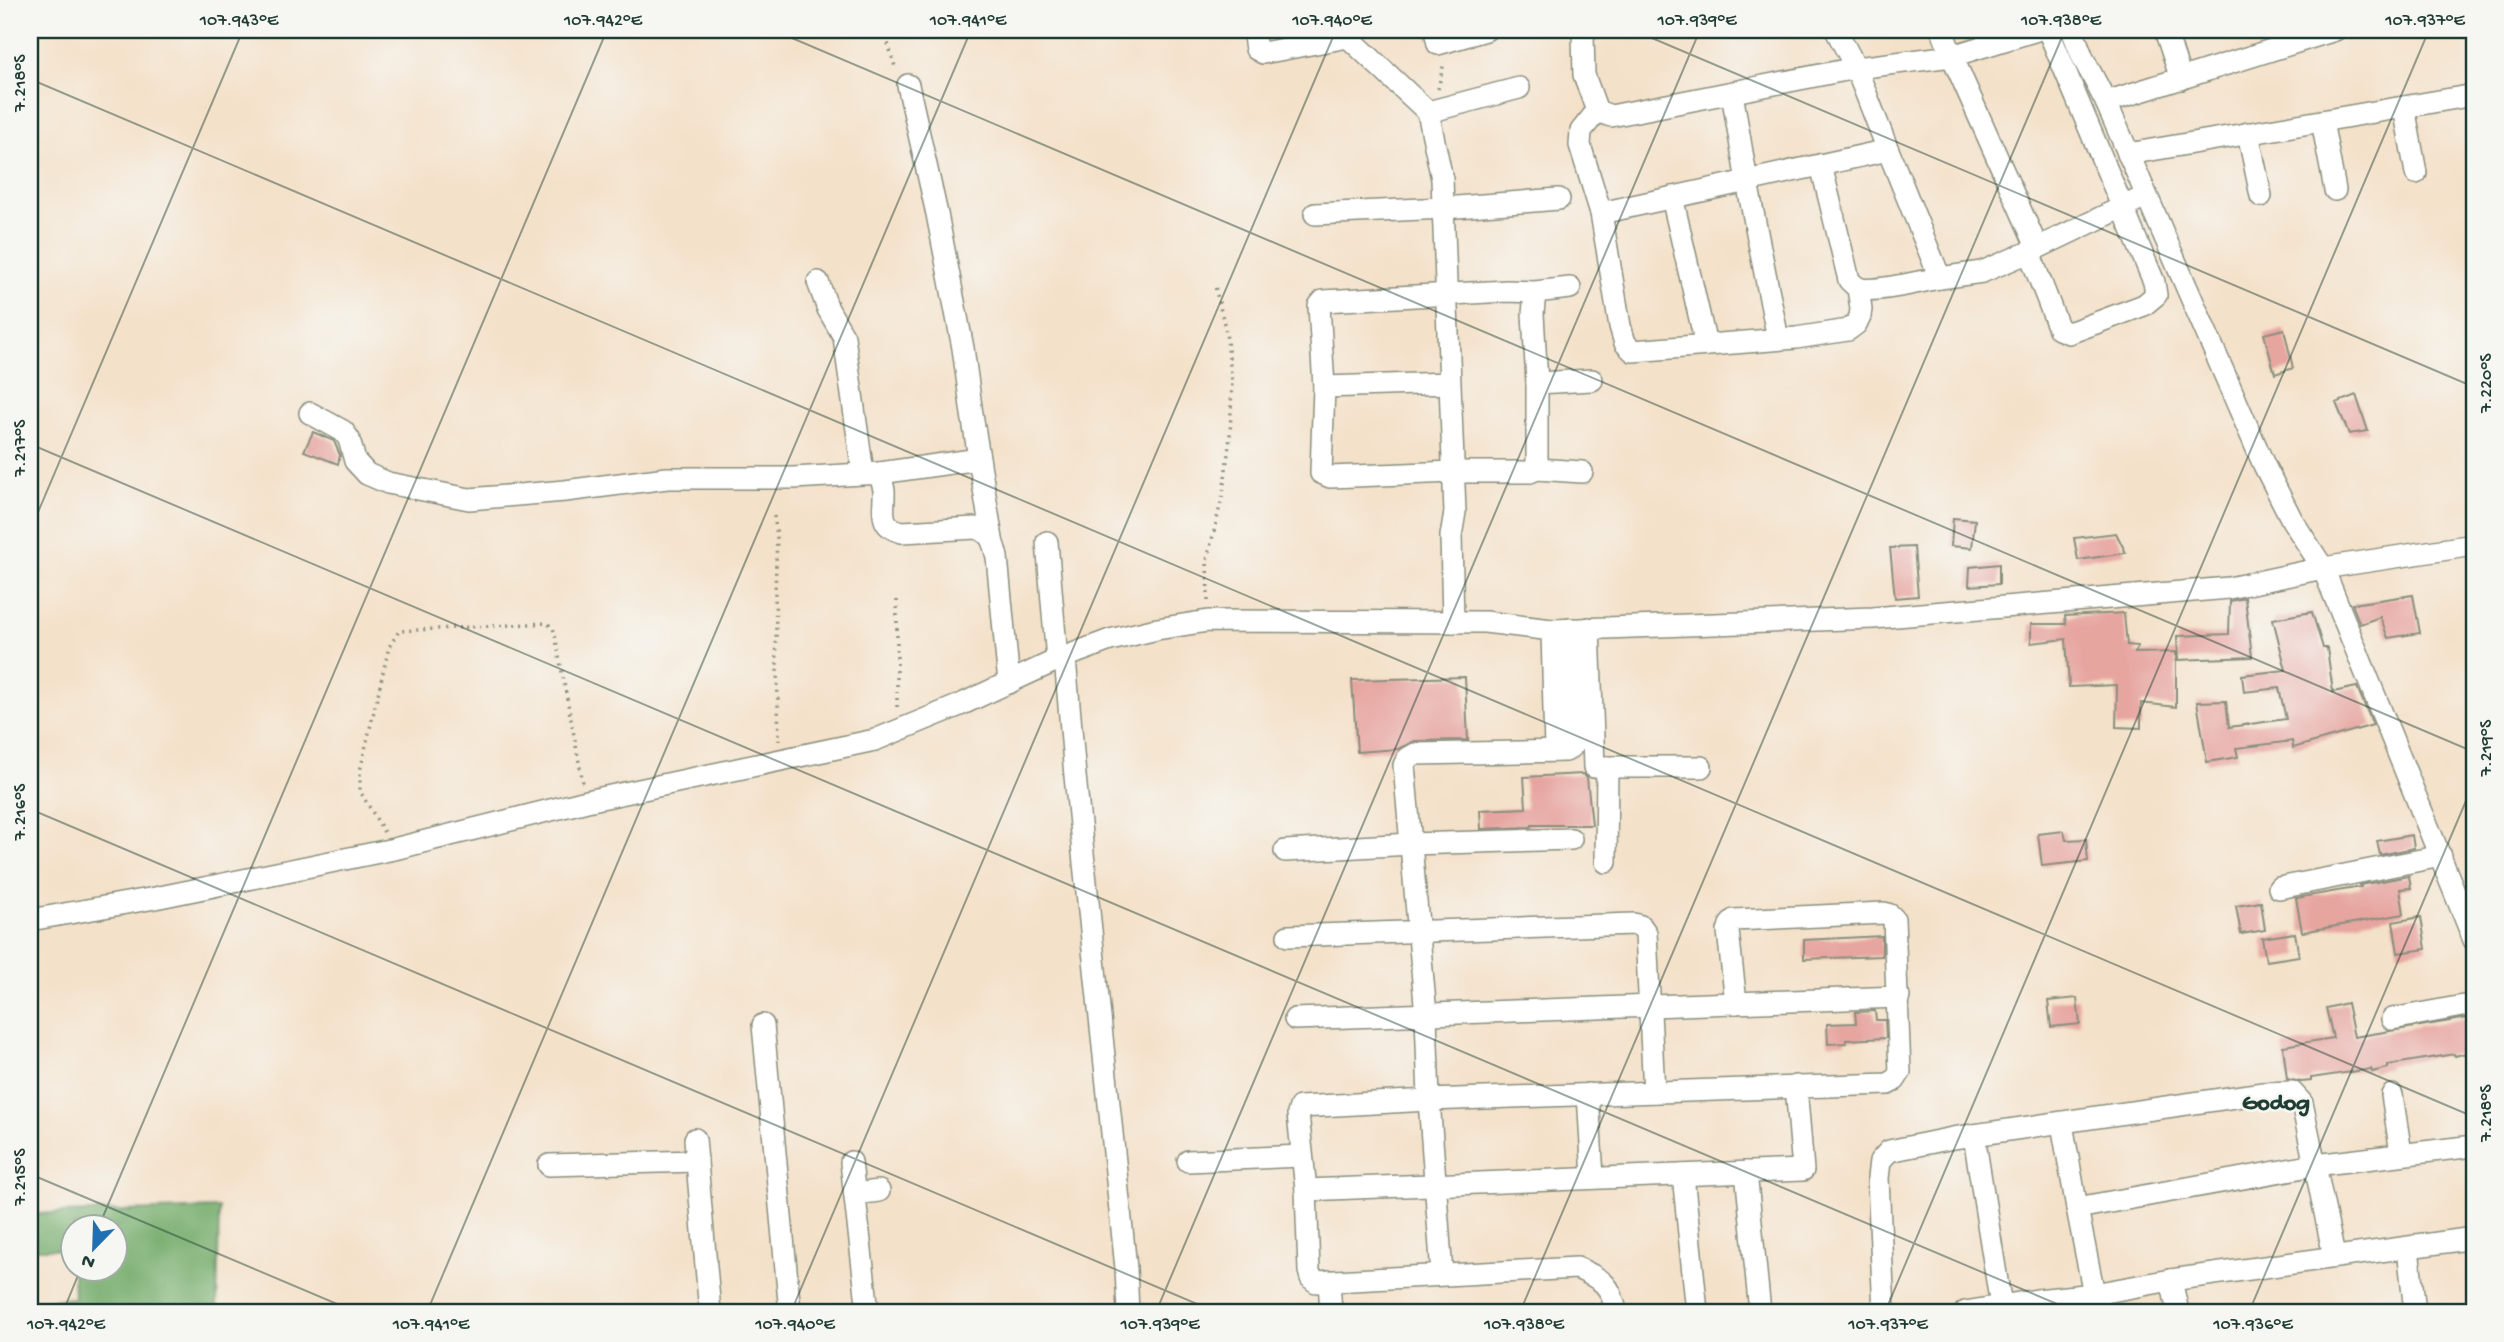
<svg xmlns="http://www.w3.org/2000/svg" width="2504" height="1342" font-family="'Gochi Hand',sans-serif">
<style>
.forest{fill:#74ac6b;stroke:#4a7450;stroke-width:2;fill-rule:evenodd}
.building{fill:#e7a5a0}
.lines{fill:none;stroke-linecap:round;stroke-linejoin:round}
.minor-casing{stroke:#8a8f7e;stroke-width:24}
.path{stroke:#8a8f7e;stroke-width:3.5;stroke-dasharray:2 5;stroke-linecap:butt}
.minor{stroke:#fff;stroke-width:21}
.ticks{fill:none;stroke:#1f3d34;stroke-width:2;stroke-opacity:0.45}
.labels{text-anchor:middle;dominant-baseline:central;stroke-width:5;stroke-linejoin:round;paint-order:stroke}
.quarter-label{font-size:24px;font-weight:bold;fill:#1f3d34;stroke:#f6f6f2}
.neatline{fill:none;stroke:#1f3d34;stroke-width:2.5}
.ticks-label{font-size:18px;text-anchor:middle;fill:#1f3d34}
</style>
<rect width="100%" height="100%" fill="#f6f6f2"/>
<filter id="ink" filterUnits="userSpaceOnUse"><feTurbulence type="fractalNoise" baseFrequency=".0143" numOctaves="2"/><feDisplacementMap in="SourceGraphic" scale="14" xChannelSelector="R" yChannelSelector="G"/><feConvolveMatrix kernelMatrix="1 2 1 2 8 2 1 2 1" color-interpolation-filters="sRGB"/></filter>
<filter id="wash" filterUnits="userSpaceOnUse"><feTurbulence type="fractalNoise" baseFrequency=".00686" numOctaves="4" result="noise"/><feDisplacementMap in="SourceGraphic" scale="28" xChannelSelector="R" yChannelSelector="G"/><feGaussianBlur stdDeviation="1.57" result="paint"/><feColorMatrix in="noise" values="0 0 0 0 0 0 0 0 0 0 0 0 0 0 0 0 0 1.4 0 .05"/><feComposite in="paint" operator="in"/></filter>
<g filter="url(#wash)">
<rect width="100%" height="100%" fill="#f4e1c9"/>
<path class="forest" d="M219,1208L217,1312H30V1301L74,1298L72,1249H30V1214ZM74,1226H116V1268H74Z"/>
<g id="blocks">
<g class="building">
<polygon points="2284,329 2293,368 2275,374 2264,334"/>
<polygon points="2356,395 2368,431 2349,434 2336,403"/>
<polygon points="313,432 334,441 340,455 338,464 304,451"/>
<polygon points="1953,518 1975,520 1972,548 1951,546"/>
<polygon points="2116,533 2126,553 2078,560 2074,538"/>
<polygon points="1914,547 1918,596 1895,598 1890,548"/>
<polygon points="1999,564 1999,584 1969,586 1970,567"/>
<polygon points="2413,595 2420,633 2388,638 2380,617 2360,624 2352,604"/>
<polygon points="2245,598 2252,657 2178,660 2177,636 2229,634 2230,601"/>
<polygon points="2312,612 2323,648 2327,648 2333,692 2357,687 2373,725 2293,748 2292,741 2236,748 2238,757 2207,762 2197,702 2226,701 2229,727 2286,719 2279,688 2244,692 2242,675 2286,670 2273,619"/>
<polygon points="2124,613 2127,645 2138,646 2135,653 2176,652 2176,707 2141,703 2141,728 2116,727 2117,685 2069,687 2066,639 2031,643 2031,624 2066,624 2065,616"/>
<polygon points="1465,677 1468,740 1415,741 1398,749 1357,752 1352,680"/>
<polygon points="1583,774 1587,778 1592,825 1532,825 1531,827 1481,829 1480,810 1526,808 1524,777"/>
<polygon points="2064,831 2066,840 2086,839 2088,861 2042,866 2038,834"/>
<polygon points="2412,835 2414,848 2380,855 2377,841"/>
<polygon points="2409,876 2411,888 2400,889 2404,914 2302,932 2296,898 2361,887 2360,885"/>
<polygon points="2261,902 2265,930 2241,934 2236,906"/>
<polygon points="2421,917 2426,949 2398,953 2393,922"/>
<polygon points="2295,933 2299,956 2266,961 2262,938"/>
<polygon points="1882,936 1882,956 1804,959 1804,940"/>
<polygon points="2077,998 2080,1024 2051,1027 2048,1001"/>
<polygon points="2347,1003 2354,1037 2474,1017 2474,1051 2455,1056 2454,1054 2388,1065 2388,1068 2372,1072 2371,1069 2311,1078 2311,1081 2301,1082 2287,1079 2283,1046 2333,1038 2326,1008"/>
<polygon points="1875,1011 1876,1020 1885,1020 1886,1038 1846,1040 1846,1043 1828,1044 1827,1024 1856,1023 1855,1012"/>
</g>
</g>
</g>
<g filter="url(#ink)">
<use href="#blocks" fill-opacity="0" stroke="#8a8f7e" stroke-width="2"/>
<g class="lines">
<defs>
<g id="minor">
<polyline points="1253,30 1256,49 1263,53 1348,37"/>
<polyline points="1347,30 1348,37 1428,112 1442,179 1455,512 1451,536 1453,622"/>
<polyline points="1435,30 1438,44 1486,30"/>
<polyline points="1587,30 1583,34 1584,75 1597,111 1611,116 1856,68 1952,56 1942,30"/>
<polyline points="1836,30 1856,68 1888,150"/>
<polyline points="2037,30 1952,56 2037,247"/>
<polyline points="2072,30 2083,58 2106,102 2264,465 2292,520 2323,568 2474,940"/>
<polyline points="2165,30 2181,79"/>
<polyline points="908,85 937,214 963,348 972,414 992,539"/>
<polyline points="1732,93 1747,182 1778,339"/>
<polyline points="2106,102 2335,30"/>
<polyline points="2404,107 2416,173"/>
<polyline points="1597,111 1581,131 1580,145 1601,213 1888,150 1940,278 1982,272 2029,252 2146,196"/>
<polyline points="1428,112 1519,88"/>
<polyline points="2322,121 2335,190"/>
<polyline points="2248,133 2261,196"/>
<polyline points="2128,154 2474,95"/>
<path d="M1821,165L1849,280C1853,284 1856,288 1862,289C1879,292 1922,281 1940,278"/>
<polyline points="1672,197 1706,345"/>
<polyline points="1601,213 1620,326 1625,343 1633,351 1796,338 1848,330 1856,324 1860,317 1861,309 1858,288"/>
<polyline points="1315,214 1444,208 1559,199"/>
<polyline points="2029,252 2059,329 2069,333 2144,305 2156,295 2154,282 2048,30"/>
<polyline points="818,282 828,309 844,337 863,473"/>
<polyline points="1535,292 1533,314 1537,383 1537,469 1530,472 1453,472 1330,477 1321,473 1324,387 1319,306 1323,301 1507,291 1535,292 1570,288"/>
<polyline points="1537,383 1592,380"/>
<polyline points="1324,387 1449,383"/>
<path d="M310,413L343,431L349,439L355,461L367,474L388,483L469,499L565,491L667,478H793L880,473C881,479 883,485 884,490C885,510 877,526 902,532L976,528C992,533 993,542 997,557L1009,683"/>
<polyline points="1537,469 1582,472"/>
<polyline points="880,473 979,459"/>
<polyline points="1047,542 1057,660"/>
<polyline points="1589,628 1594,767 1701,767"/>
<polyline points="1552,630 1555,751"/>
<polyline points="1065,658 1075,776 1126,1268 1128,1312"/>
<polyline points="1285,851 1411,844 1571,839"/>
<polyline points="1606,862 1607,767"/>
<polyline points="2279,888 2441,856"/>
<polyline points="30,920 155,898 394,849 587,801 875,740 960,705 1057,660 1110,640 1157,629 1208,621 1485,622 1552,630 1873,618 2229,588 2323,568 2474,545"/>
<polyline points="1288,936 1634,924 1641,926 1646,933 1654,1092"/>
<polyline points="1295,1019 1899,997"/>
<polyline points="2392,1019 2474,1004"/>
<polyline points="763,1025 790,1312"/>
<polyline points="1588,1094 1593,1178"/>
<polyline points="2392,1095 2401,1153"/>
<polyline points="2062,1124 2077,1208"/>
<polyline points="1974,1136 2001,1306"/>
<polyline points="695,1139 710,1312"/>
<polyline points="1188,1161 1301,1156"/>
<polyline points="851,1162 868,1312"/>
<polyline points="549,1165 697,1161"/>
<polyline points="1746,1172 1760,1312"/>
<polyline points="1683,1175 1697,1312"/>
<polyline points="1306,1190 1803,1170 1796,1086"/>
<polyline points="855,1194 879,1191"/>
<polyline points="2408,1248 2415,1312"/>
<polyline points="1442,1274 1429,1100 1426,1015 1404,765 1408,758 1415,754 1566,751 1573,745 1570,629"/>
<polyline points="2171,1280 2178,1312"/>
<polyline points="1329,1281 1331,1312"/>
<polyline points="2094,1294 2077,1208 2315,1165 2474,1146"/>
<path d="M1616,1312C1611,1284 1603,1280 1577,1268L1316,1282L1311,1278L1309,1271L1306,1190L1298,1114L1300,1107L1429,1100L1888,1084L1895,1080L1900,1072L1894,919L1890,915L1884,913L1734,920L1730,925L1728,931L1736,1003"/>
<polyline points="1884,1312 1878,1178 1880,1161 1889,1151 1953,1138 2263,1093 2292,1092 2302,1103 2334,1256"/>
<polyline points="1965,1312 2037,1300 2094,1294 2171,1280 2474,1238"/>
</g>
</defs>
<use href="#minor" class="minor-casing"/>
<g class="path">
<polyline points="884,30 896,70"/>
<polyline points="1438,89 1444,62"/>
<polyline points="774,516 777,536 775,594 779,741"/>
<polyline points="897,600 897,709"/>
<polyline points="1208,601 1207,560 1223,494 1230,437 1232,382 1226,332 1215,286"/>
<polyline points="384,832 360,791 360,771 389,647 399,631 547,623 553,628 555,635 583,783"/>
</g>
<use href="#minor" class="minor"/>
</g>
</g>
<path class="ticks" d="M773,30L2474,752M1633,30L2474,387M30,79L2474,1117M30,444L2076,1312M30,531L243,30M30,809L1216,1312M30,1174L356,1312M99,1226L607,30M63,1312L81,1268M427,1312L971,30M791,1312L1336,30M1156,1312L1700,30M1520,1312L2065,30M1885,1312L2429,30M2249,1312L2474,782"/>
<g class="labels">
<g class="quarter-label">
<text x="2276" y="1104">Godog</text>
</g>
</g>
<rect width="2504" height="1342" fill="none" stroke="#f6f6f2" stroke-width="77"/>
<g transform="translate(94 1248) rotate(203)"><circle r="33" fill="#f6f6f2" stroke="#a0aca6" stroke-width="2"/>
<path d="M0-5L12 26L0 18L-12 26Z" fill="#1f6fb2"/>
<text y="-10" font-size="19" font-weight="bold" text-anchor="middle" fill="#1f3d34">N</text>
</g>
<rect x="38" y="38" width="2428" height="1266" class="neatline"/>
<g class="ticks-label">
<text x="239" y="25">107.943°E</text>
<text x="603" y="25">107.942°E</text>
<text x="968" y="25">107.941°E</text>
<text x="1332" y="25">107.940°E</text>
<text x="1697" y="25">107.939°E</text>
<text x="2061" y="25">107.938°E</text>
<text x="2425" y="25">107.937°E</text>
<text transform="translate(19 83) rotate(-90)" y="6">7.218°S</text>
<text transform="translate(2485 383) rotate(-90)" y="6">7.220°S</text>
<text transform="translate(19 448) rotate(-90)" y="6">7.217°S</text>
<text transform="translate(2485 748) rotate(-90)" y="6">7.219°S</text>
<text transform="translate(19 812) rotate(-90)" y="6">7.216°S</text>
<text transform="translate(2485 1113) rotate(-90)" y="6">7.218°S</text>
<text transform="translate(19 1177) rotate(-90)" y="6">7.215°S</text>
<text x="66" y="1329">107.942°E</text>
<text x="431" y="1329">107.941°E</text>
<text x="795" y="1329">107.940°E</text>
<text x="1160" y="1329">107.939°E</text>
<text x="1524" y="1329">107.938°E</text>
<text x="1888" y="1329">107.937°E</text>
<text x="2253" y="1329">107.936°E</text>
</g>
</svg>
